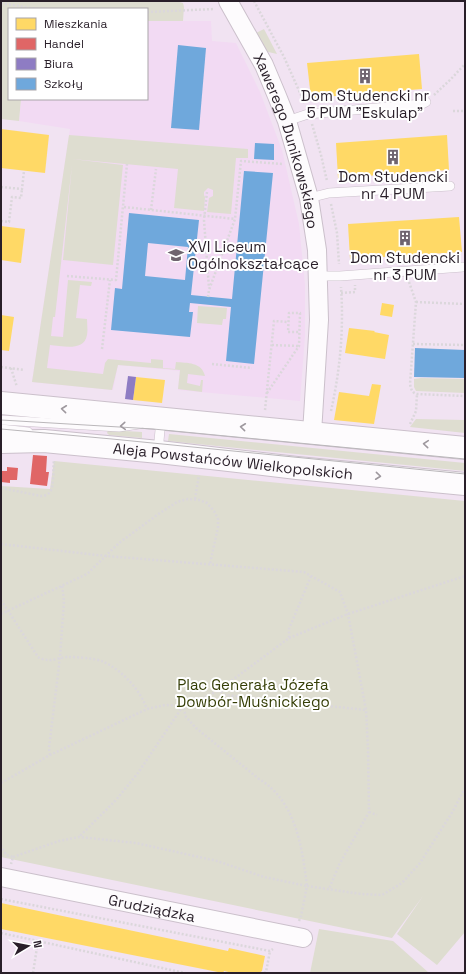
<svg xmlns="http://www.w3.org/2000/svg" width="466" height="974" font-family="'Space Grotesk',sans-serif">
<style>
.built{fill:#f2daf3}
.green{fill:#deddd0}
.homes{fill:#ffd966}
.shops{fill:#e06666}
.offices{fill:#8e7cc3}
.schools{fill:#6fa8dc;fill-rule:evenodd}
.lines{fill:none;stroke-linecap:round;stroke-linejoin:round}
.service-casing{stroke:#cbc0cb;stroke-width:10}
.minor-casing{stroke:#cbc0cb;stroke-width:20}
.tertiary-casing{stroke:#cbc0cb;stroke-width:24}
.path{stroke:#dbd7db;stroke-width:2.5;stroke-dasharray:2 2;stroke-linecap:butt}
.service{stroke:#fdfbfd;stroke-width:9}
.minor{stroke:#fdfbfd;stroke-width:18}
.tertiary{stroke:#fdfbfd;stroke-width:22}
.tram{stroke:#bab7ba;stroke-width:1}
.rail{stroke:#bab7ba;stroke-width:3;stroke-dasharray:5 5;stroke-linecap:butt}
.oneway{stroke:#9e989e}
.labels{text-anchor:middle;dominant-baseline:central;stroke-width:4;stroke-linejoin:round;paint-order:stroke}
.poi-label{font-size:15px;fill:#291f29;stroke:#fff}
.street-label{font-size:15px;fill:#291f29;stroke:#fff}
.park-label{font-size:15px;fill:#353e06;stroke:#fff}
</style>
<rect width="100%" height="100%" fill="#f1e3f2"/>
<polygon class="built" points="147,21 211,21 212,41 236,43 260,92 282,150 299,224 305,285 305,336 300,401 178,390 180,371 118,365 113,390 32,382 70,129 19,121 21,99 147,99"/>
<g class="green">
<polygon points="1,1 176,1 183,3 184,7 183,21 147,21 147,9 9,9 9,99 21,99 19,121 1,119"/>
<polygon points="264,29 277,54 264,51 254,34"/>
<path d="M69,135L248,149V158H236L231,214L207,212L209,198L213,196V190L208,188L204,192V195L205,197L204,211L174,208L178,169L72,159L123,165L113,265L63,260L72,165L55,317H53L51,336L63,337L68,280L92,282L91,286L80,285L76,318L87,319C87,324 88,330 87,335C84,352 62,346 50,345L47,368L103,374L105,363L108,359L151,363V359L163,360V368L175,369L176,362C187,363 202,362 205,376L188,374L187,383L200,386L201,380H203L202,392L178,389L180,370L118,365L112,390L32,382Z"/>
<polygon points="198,306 227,308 226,319 223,319 222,325 197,323"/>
<polygon points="421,378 465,379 465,393 416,391 414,387 414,379"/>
<polygon points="416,419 465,420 465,433 410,427"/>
<polygon points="108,430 142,432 142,438 109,435 107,433"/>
<polygon points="169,434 465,463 465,471 168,441"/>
<polygon points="54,461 465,501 465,932 437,965 397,934 423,896 392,938 1,857 1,486 50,489"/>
<polygon points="319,929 393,941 429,973 310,973"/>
</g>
<g class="homes">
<polygon points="419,54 422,89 311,98 307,63"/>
<polygon points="1,129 49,135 45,173 1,168"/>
<polygon points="447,135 449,170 338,178 336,143"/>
<polygon points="459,217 462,252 350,259 348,224"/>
<polygon points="1,226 25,229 21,263 1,260"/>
<polygon points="382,303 394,305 392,317 380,315"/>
<polygon points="1,315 14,317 9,351 1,350"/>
<polygon points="349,328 375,331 374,332 389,335 385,359 345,353"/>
<polygon points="136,377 165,380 162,403 133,400"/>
<polygon points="372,384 381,385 374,424 334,420 339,392 369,396"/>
<polygon points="1,903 228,951 229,948 265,956 262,971 259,973 233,973 224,971 223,973 1,929"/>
</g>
<g class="shops">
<polygon points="33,455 47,456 46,472 49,472 47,486 30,484"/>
<polygon points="7,467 18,468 17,480 10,480 10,483 1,482 1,471 7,471"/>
</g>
<polygon class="offices" points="128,376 136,377 133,400 125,399"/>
<g class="schools">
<polygon points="178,45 206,48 199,130 171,128"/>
<polygon points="255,143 274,144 274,160 254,159"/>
<path d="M244,171L273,173L254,364L226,361L231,307L190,303L189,312H193L190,337L111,330L115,288L122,289L129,213L199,220L191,295L232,299ZM148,243L188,247L185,280L145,276Z"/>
<polygon points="415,348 465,350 465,378 414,377"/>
</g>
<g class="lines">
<defs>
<g id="service">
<polyline points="287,121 308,114 422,104 426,102"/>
<polyline points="309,198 329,193 450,186"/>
<polyline points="319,276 340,276 463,267"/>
<polyline points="1,420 119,427 139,424"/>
<polyline points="1,429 28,432"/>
<polyline points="158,452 161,419 159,420"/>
</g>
<g id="minor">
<path id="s1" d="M228,1L264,65L277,96L287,121L309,198L317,250L319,320L312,433"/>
<path id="s2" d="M1,877L303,938"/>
</g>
<g id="tertiary">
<polyline points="1,403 465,448"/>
<path id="s3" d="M1,442L44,441L159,452L297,468L465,484"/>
</g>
</defs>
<use href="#service" class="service-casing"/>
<use href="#minor" class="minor-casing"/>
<use href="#tertiary" class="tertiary-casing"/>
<g class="path">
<polyline points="254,1 284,57 305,104"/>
<polyline points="1,3 30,8 49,9"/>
<polyline points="147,12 214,9"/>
<polyline points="434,95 451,79 465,64"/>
<polyline points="453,111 465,111"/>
<polyline points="312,124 321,155 327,181"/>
<polyline points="1,187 22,189 24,171"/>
<polyline points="207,192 204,220 209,288"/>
<polyline points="331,204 337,233 339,264"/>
<polyline points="124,207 235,219"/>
<polyline points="151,210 156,169"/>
<polyline points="1,221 9,222 12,197 21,198 22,189"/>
<polyline points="67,276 116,280 127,164"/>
<path d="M409,282L416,302L410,384C411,389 412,393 417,394L465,396"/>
<polyline points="341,293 355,292 355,285"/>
<polyline points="208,297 209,290 235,219 241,161 283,164"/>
<polyline points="416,302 465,304"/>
<polyline points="413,344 465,345"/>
<polyline points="272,345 298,346"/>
<polyline points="102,349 110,280"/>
<polyline points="212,364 252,368"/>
<polyline points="1,367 24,370"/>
<polyline points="11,368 17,387"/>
<polyline points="267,393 299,346 300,313 289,313 288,332 300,332"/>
<polyline points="265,410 274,321 288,322"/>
<path d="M331,411C340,371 344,329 341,287"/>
<polyline points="410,424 416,411 417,394"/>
<path d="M1,488L41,496C44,496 48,495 50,492C54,487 53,467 54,460"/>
<polyline points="195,499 199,475"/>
<polyline points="1,544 106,556 304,572 340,592 348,614 366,710 368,749 369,812 339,865 329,889"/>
<polyline points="311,576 289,629 289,638 219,690 225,695 366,710"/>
<path d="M1,600L38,657C40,658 44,660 47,660C53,661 61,657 68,657C77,657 95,658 104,662C123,671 140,690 147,709"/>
<polyline points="1,614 87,574 119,543 157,515 177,502 188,499 199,500 207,503 214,511 218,519 218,527 210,564"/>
<polyline points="289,638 348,614 465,576"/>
<polyline points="50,755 49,748 60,657 64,601 62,585"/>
<polyline points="1,783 50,755 147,709 165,705 183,706 198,701 219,690"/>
<polyline points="369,812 377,815"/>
<polyline points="1,845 6,855 13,857 11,864"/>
<path d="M13,857L59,841L79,837L136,843L217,861L264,877L307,886C302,847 296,801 259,779L196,728L186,717L183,706L138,773L116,800L79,837"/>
<polyline points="1,899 270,951 273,949"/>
<polyline points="299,921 301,916 307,886 361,894 382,895 402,883 420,863 453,811 465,788"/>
<polyline points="1,933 185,973"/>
<polyline points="33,973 38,941"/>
<polyline points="264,973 266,972 270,951"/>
</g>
<use href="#service" class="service"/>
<use href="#minor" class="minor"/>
<use href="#tertiary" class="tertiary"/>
<g class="tram">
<polyline points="1,420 153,429 465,459"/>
<polyline points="1,429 112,439 465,474"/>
</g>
<polyline class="rail" points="464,973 465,972"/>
</g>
<defs><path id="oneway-chevron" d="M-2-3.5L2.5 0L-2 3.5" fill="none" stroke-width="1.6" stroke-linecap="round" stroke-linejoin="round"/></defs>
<g class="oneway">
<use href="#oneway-chevron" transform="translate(64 409) rotate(-174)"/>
<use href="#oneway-chevron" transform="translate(123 426) rotate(176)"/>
<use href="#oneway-chevron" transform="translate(243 427) rotate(-174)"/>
<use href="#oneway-chevron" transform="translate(426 444) rotate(-175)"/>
<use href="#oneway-chevron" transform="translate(378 476) rotate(6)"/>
</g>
<defs>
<symbol id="building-bare" viewBox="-9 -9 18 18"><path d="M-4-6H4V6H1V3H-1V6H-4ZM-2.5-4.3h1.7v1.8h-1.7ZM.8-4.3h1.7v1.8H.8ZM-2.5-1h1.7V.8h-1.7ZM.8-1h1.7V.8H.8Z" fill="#6f646f" stroke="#fff" stroke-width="2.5" paint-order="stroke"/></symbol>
<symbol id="school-bare" viewBox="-9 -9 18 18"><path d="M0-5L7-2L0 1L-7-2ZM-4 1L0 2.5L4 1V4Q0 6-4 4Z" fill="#6f646f" stroke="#fff" stroke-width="2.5" paint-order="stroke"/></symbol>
</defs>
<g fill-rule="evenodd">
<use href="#building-bare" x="354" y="65" width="22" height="22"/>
<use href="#building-bare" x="382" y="146" width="22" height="22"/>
<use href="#building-bare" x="394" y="227" width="22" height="22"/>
<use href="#school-bare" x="165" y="244" width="22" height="22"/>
</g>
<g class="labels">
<g class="poi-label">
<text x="365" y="95">Dom Studencki nr<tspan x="365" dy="17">5 PUM "Eskulap"</tspan></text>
<text x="393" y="176">Dom Studencki<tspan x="393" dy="17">nr 4 PUM</tspan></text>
<text x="188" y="246" text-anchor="start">XVI Liceum<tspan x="188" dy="17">Ogólnokształcące</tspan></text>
<text x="405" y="257">Dom Studencki<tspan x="405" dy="17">nr 3 PUM</tspan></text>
</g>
<g class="street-label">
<text stroke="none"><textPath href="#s1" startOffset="153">Xawerego Dunikowskiego</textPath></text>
<text stroke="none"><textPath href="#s3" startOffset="233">Aleja Powstańców Wielkopolskich</textPath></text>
<text stroke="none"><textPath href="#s2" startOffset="154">Grudziądzka</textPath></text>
</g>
<g class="park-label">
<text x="253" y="684">Plac Generała Józefa<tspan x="253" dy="17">Dowbór-Muśnickiego</tspan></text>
</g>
</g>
<rect width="466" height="974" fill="none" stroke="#291f29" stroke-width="4"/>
<rect x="8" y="8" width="140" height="92" fill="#ffffff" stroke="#a9a5a9"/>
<rect x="16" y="18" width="20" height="12" fill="#ffd966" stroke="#a9a5a9"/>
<text x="44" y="28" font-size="12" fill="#291f29">Mieszkania</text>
<rect x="16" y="38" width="20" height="12" fill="#e06666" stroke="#a9a5a9"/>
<text x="44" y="48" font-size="12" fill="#291f29">Handel</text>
<rect x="16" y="58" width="20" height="12" fill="#8e7cc3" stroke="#a9a5a9"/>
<text x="44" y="68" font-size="12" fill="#291f29">Biura</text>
<rect x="16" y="78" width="20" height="12" fill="#6fa8dc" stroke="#a9a5a9"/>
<text x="44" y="88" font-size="12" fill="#291f29">Szkoły</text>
<g transform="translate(28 946) rotate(80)" stroke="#ffffff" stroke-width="3" paint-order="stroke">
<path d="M0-3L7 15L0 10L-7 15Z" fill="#291f29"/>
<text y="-6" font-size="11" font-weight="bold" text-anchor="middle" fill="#291f29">N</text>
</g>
</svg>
